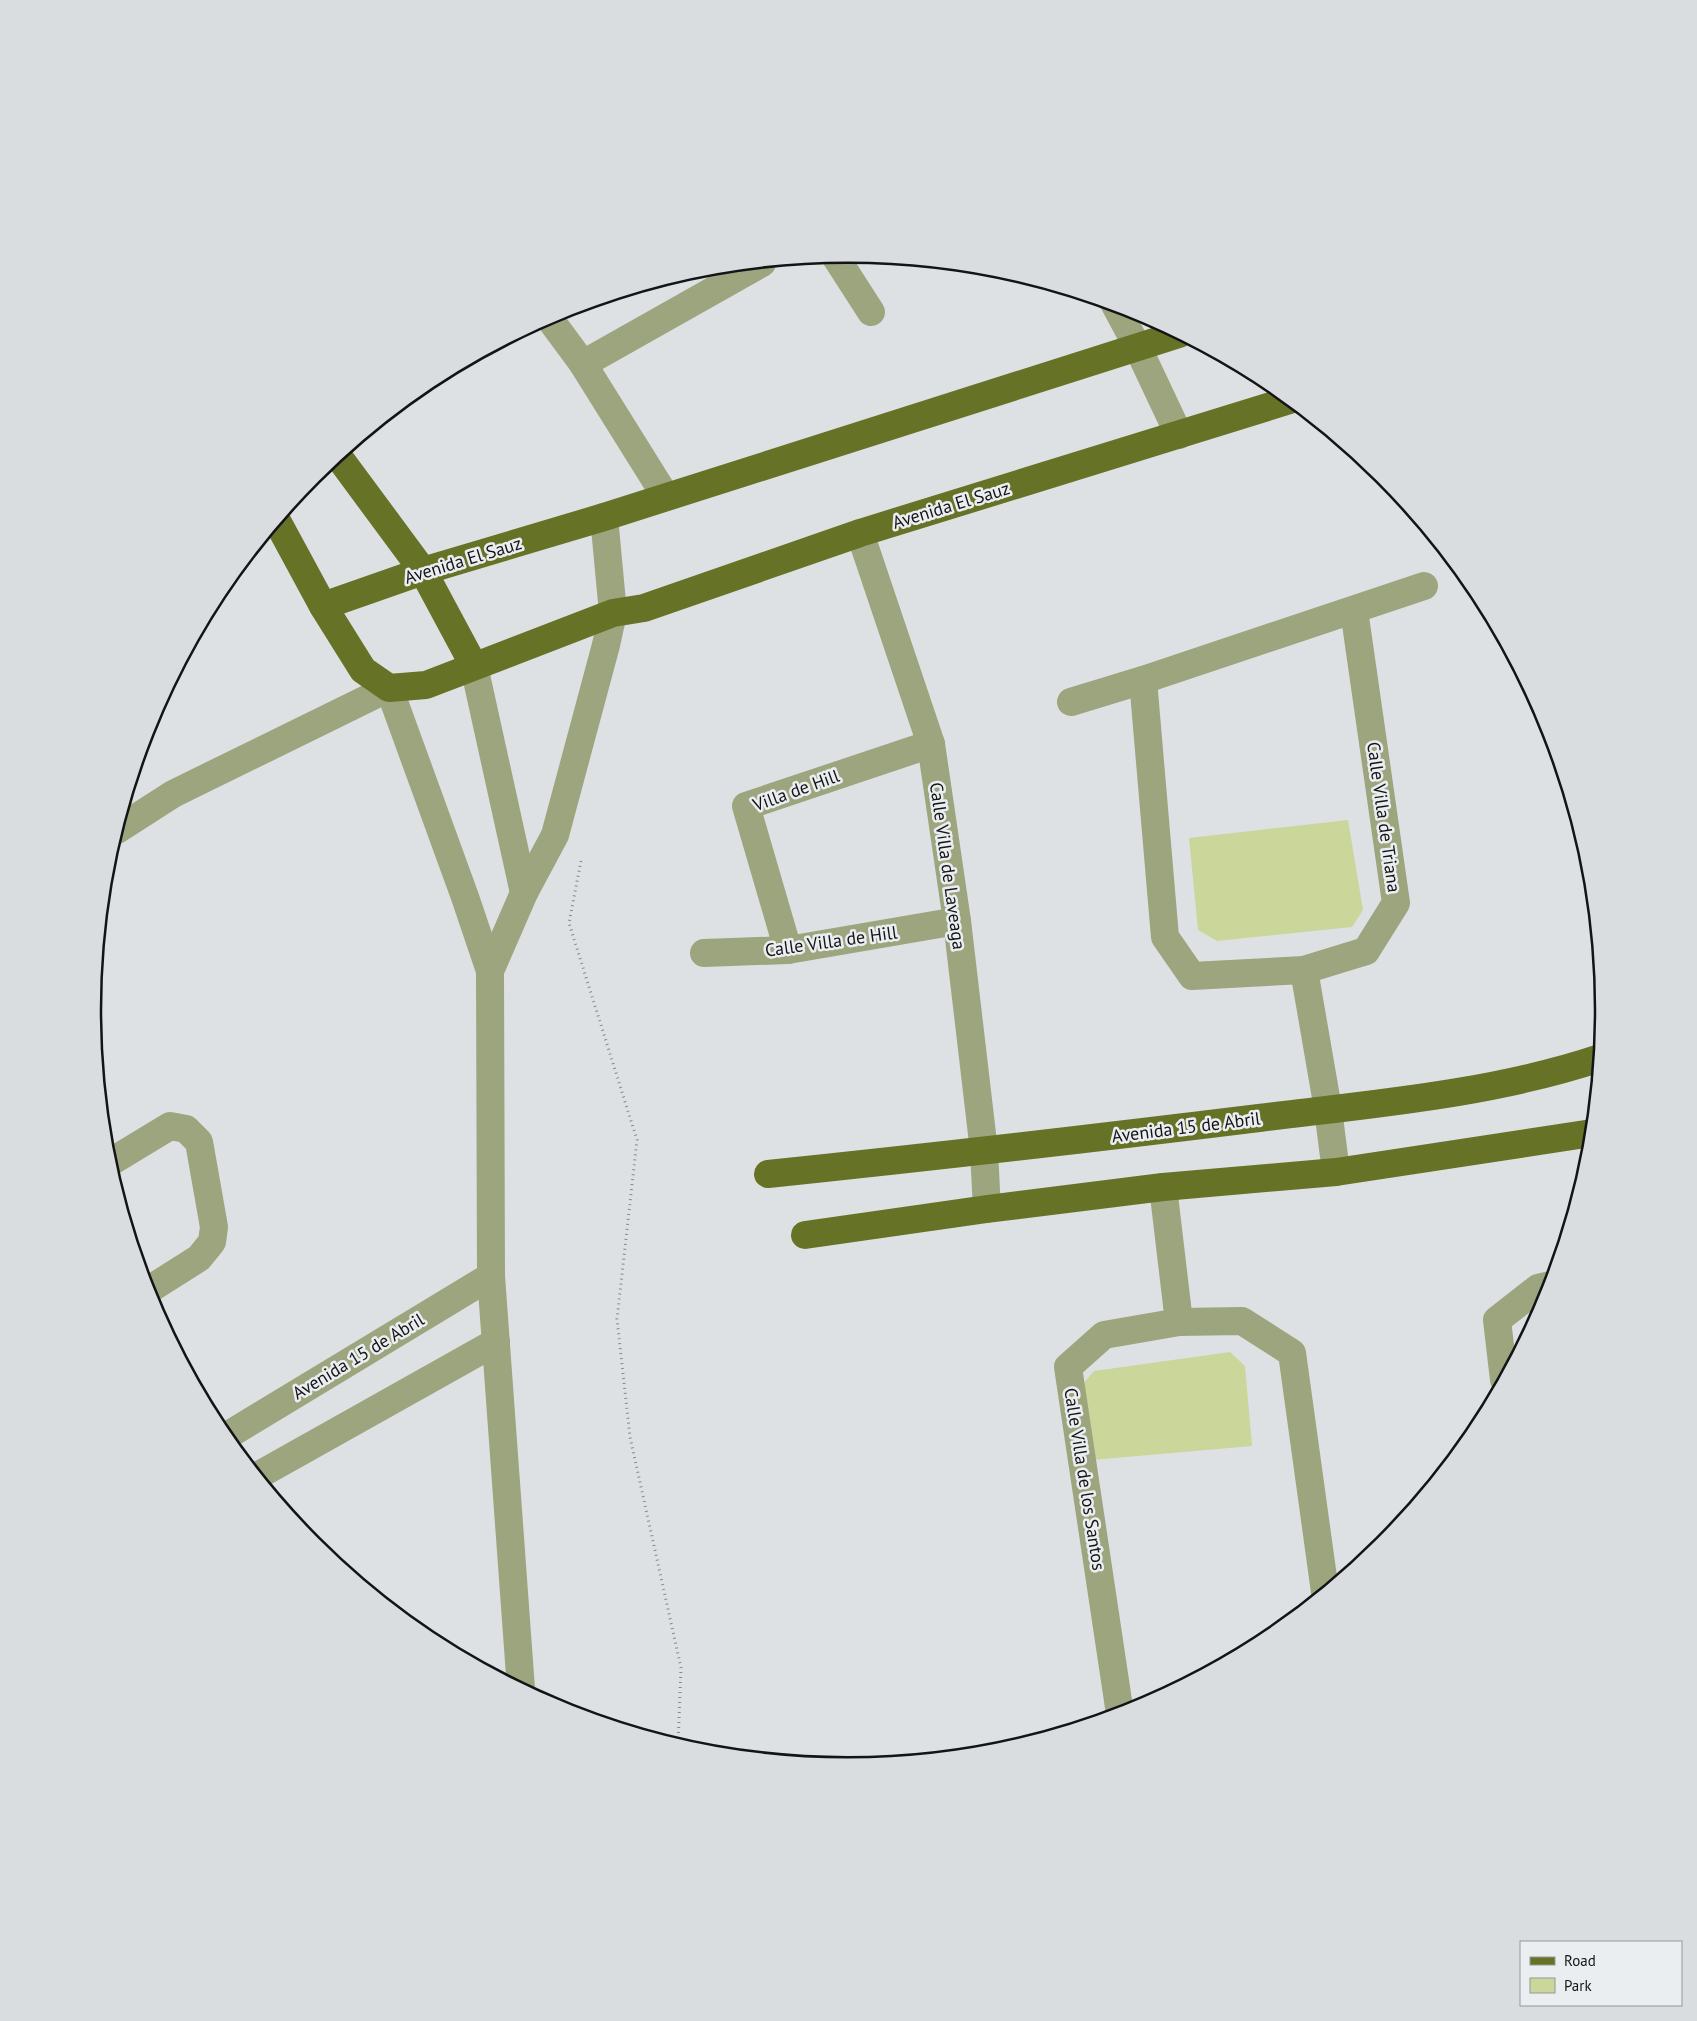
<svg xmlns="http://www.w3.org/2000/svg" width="1697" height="2021" font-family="'PT Sans',sans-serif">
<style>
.green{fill:#cad69a}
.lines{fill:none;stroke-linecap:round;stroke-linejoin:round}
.path{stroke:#87898c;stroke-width:3;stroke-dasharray:1 4;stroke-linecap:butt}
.minor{stroke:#9da57f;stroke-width:28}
.major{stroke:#667226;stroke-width:28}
.labels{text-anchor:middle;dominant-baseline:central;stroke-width:5;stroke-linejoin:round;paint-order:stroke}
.street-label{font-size:18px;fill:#131415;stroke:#ebeef1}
.rim{fill:none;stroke:#131415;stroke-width:2.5}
</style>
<rect width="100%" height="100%" fill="#dee1e4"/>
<g class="green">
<polygon points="1348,820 1363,910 1352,927 1217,941 1198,930 1189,838"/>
<polygon points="1230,1352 1245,1366 1252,1446 1092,1460 1082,1385 1094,1371"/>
</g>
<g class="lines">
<polyline class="path" points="581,861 569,923 637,1140 617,1319 630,1437 681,1668 678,1745"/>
<g class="minor">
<polyline points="835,256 871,312"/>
<polyline points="1115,305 1138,348 1179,435"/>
<polyline points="549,318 583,364 666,497"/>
<polyline points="583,364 762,263"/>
<polyline points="860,533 931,744 957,921 984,1151 987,1209"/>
<polyline points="474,666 524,893"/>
<polyline points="1143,680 1165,937 1192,976 1304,970 1366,951 1396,903 1354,610"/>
<polyline points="1071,702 1143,680 1424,586"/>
<polyline points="117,830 173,794 389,688 465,897 490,971 491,1276 521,1689"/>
<polyline points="788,950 746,806 931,744"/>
<polyline points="704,953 788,950 957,921"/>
<polyline points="1304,970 1328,1109 1336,1172"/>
<polyline points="490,971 524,893 555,835 606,645 613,613 604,517"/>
<polyline points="109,1163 170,1126 186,1129 199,1142 214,1227 212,1242 199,1258 147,1291"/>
<polyline points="1163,1187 1179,1322"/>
<polyline points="1504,1380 1497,1320 1538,1288 1551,1285"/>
<polyline points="225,1437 491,1276"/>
<polyline points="257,1476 496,1342"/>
<polyline points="1120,1714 1068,1367 1104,1335 1179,1322 1242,1321 1292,1353 1325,1592"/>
</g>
<g class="major">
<polyline points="338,456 423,571 474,666"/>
<polyline points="277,521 323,606 363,670 389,688 426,685 613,613 644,608 860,533 1290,400"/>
<polyline points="323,606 423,571 604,517 1179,334"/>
<path d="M768,1174C932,1157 1096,1138 1259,1118C1372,1104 1492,1094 1600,1058"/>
<polyline points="805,1235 987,1209 1163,1187 1336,1172 1592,1133"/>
</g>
</g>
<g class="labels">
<g class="street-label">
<text transform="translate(951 505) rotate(-17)">Avenida El Sauz</text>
<text transform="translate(463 560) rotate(-17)">Avenida El Sauz</text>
<text transform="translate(796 790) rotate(-20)">Villa de Hill</text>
<text transform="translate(1384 817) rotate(82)">Calle Villa de Triana</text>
<text transform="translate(948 866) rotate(82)">Calle Villa de Laveaga</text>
<text transform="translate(831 941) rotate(-8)">Calle Villa de Hill</text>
<text transform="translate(1186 1127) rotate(-7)">Avenida 15 de Abril</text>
<text transform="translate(358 1356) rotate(-31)">Avenida 15 de Abril</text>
<text transform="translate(1085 1479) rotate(81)">Calle Villa de los Santos</text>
</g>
</g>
<path d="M0 0H1697V2021H0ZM101 1010a747 747 0 1 1 1494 0a747 747 0 1 1-1494 0Z" fill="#dadddf" fill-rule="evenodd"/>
<path class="rim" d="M101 1010a747 747 0 1 1 1494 0a747 747 0 1 1-1494 0Z"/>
<rect x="1520" y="1941" width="162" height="65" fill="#ebeef1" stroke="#959799"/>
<rect x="1530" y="1957" width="25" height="8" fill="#667226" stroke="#959799"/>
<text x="1564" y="1966" font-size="15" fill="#131415">Road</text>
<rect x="1530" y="1978" width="25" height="15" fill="#cad69a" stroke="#959799"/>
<text x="1564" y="1991" font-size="15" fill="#131415">Park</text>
</svg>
